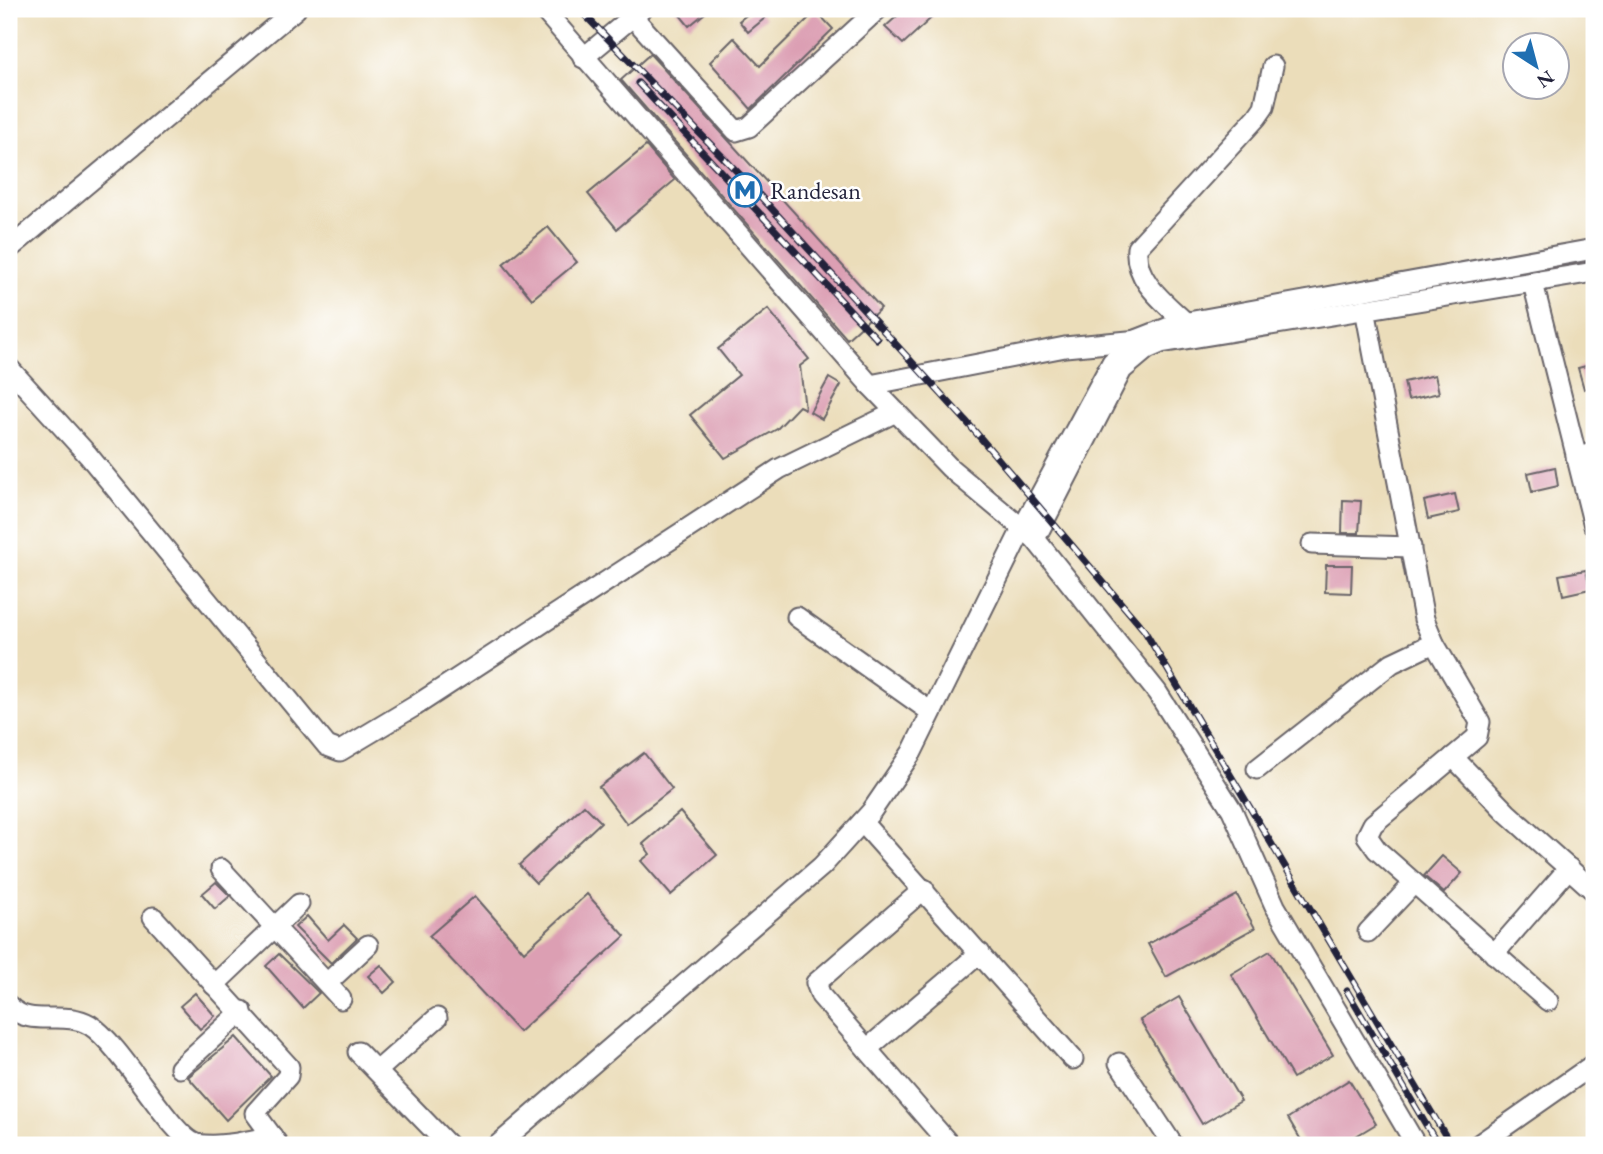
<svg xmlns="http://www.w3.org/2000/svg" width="1603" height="1154" font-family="'EB Garamond',serif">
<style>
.building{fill:#dc9fb3}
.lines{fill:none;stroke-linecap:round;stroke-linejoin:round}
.minor-casing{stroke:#686367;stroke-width:23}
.minor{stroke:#fff;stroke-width:19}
.rail-casing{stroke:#22223b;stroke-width:7}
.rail{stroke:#fff;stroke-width:4.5;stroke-dasharray:13;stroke-linecap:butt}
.labels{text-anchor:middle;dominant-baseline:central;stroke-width:5;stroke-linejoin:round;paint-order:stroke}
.poi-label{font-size:24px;fill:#22223b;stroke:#fff;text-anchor:start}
</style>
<rect width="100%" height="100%" fill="#fff"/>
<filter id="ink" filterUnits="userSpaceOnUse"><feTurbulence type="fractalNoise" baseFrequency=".0143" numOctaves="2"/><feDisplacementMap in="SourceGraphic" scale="14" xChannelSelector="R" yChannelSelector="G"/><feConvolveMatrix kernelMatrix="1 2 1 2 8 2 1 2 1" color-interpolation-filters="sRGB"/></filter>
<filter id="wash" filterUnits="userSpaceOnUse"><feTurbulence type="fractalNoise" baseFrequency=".00686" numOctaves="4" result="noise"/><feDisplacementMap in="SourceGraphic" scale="28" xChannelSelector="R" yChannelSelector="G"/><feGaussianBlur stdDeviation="1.57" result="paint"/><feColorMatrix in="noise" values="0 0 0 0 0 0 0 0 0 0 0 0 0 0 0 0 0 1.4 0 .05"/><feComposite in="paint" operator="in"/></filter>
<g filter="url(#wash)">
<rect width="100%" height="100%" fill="#ebddba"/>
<g id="blocks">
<g class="building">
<polygon points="675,9 710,9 689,26"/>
<polygon points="754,9 758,9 765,18 748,32 739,21"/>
<polygon points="905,9 941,9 903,44 885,27"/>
<polygon points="816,11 833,29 751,109 710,62 734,38 760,66"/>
<polygon points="650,54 881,308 847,339 621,80"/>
<polygon points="646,146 675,180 617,229 588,194"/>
<polygon points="548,227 577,262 532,299 503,264"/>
<polygon points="768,309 809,359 800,366 805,409 799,406 777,429 725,458 690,415 739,375 718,349"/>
<polygon points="1594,364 1594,386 1584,389 1578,368"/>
<polygon points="1435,375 1439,393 1408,400 1404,382"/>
<polygon points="829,378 841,385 822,419 810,412"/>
<polygon points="1555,467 1558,486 1532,492 1528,473"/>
<polygon points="1455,494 1459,512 1428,519 1424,501"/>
<polygon points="1343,500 1361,501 1359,533 1342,533"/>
<polygon points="1326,565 1352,565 1351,593 1325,592"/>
<polygon points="1586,570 1590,589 1563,595 1559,575"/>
<polygon points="644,753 672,789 627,824 599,787"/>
<polygon points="584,805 601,822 536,883 519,865"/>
<polygon points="680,812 717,855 671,895 641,861 650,854 643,844"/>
<polygon points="1442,856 1462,873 1444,893 1424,876"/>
<polygon points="216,882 230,896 215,909 202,894"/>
<polygon points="587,894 625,936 519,1032 429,936 475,896 524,952"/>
<polygon points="1237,895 1255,928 1166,977 1148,944"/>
<polygon points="307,916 328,940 344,925 357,938 331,963 295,927"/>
<polygon points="1270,951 1333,1055 1293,1078 1231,974"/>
<polygon points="279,954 319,993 303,1008 266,966"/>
<polygon points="381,965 396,982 384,993 368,976"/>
<polygon points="195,993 215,1016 200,1029 180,1006"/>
<polygon points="1179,997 1241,1101 1202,1124 1140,1020"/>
<polygon points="236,1037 271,1076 226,1120 188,1077"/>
<polygon points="1349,1080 1376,1124 1341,1145 1304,1145 1288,1118"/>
</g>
</g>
</g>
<g filter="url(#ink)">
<use href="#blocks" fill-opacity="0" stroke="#686367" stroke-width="2"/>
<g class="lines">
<defs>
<g id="minor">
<polyline points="543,9 870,385 950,468 1035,539 1157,692 1232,810 1275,906 1416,1145"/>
<polyline points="633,17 736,131 749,127 878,9"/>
<polyline points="583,58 642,9"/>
<polyline points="9,249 296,9"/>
<polyline points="1533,283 1594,526"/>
<polyline points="1365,309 1424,619 1434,643 1480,722 1477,737 1373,824 1367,836 1377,850 1548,1001"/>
<path d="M1185,322C1164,302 1134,280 1137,248L1257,117L1264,107L1273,66"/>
<polyline points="9,368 88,455 327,746 340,751 415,706 779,469 896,412"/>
<polyline points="870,385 1065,347 1139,340"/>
<polyline points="1576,457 1594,453"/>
<polyline points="1035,539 1122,370 1147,349 1161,343 1594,272"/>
<polyline points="1312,544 1411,547"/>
<polyline points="797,617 931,712"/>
<polyline points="1453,757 1507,813 1594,891"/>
<polyline points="1257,769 1392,663 1434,643"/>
<polyline points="862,822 1073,1059"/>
<polyline points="221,869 341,999"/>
<polyline points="924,889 816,983 821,996 950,1145"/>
<polyline points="153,917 289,1067 288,1076 255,1113 277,1143"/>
<polyline points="1368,932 1414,883"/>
<polyline points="1494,954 1569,868"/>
<polyline points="327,983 368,945"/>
<polyline points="214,985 299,904"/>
<path d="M9,1006C31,1029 63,1009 90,1025C123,1046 172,1139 197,1144C221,1148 248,1141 272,1136"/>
<polyline points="867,1049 980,953"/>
<polyline points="358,1052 448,1145"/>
<polyline points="1119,1063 1173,1145"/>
<polyline points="180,1068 242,1011"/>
<polyline points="377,1071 437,1018"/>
<polyline points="498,1145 822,866 871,812 912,752 1023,527 1112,362 1136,340 1177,324 1594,249"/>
<polyline points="1478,1145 1594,1064"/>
</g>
</defs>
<use href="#minor" class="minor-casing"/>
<use href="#minor" class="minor"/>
<defs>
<g id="rail">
<polyline points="579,9 751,186 966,421 1144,630 1451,1145"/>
<polyline points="638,83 877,339"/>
<polyline points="1347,991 1438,1145"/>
</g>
</defs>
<use href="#rail" class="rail-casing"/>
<use href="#rail" class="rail"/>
</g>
</g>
<defs>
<symbol id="metro-ring" viewBox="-11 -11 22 22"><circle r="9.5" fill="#fff" stroke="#1f6fb2" stroke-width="1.5"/><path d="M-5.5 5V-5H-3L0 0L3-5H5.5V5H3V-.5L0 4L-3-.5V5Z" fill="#1f6fb2"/></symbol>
</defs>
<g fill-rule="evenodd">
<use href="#metro-ring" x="726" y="171" width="38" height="38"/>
</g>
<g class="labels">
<g class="poi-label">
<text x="770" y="190">Randesan</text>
</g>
</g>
<rect width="1603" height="1154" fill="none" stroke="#fff" stroke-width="35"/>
<g transform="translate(1536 66) rotate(144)"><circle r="33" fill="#ffffff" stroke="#a7a7b1" stroke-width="2"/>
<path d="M0-5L12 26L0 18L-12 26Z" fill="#1f6fb2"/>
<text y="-10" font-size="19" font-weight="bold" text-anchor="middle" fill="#22223b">N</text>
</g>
</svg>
